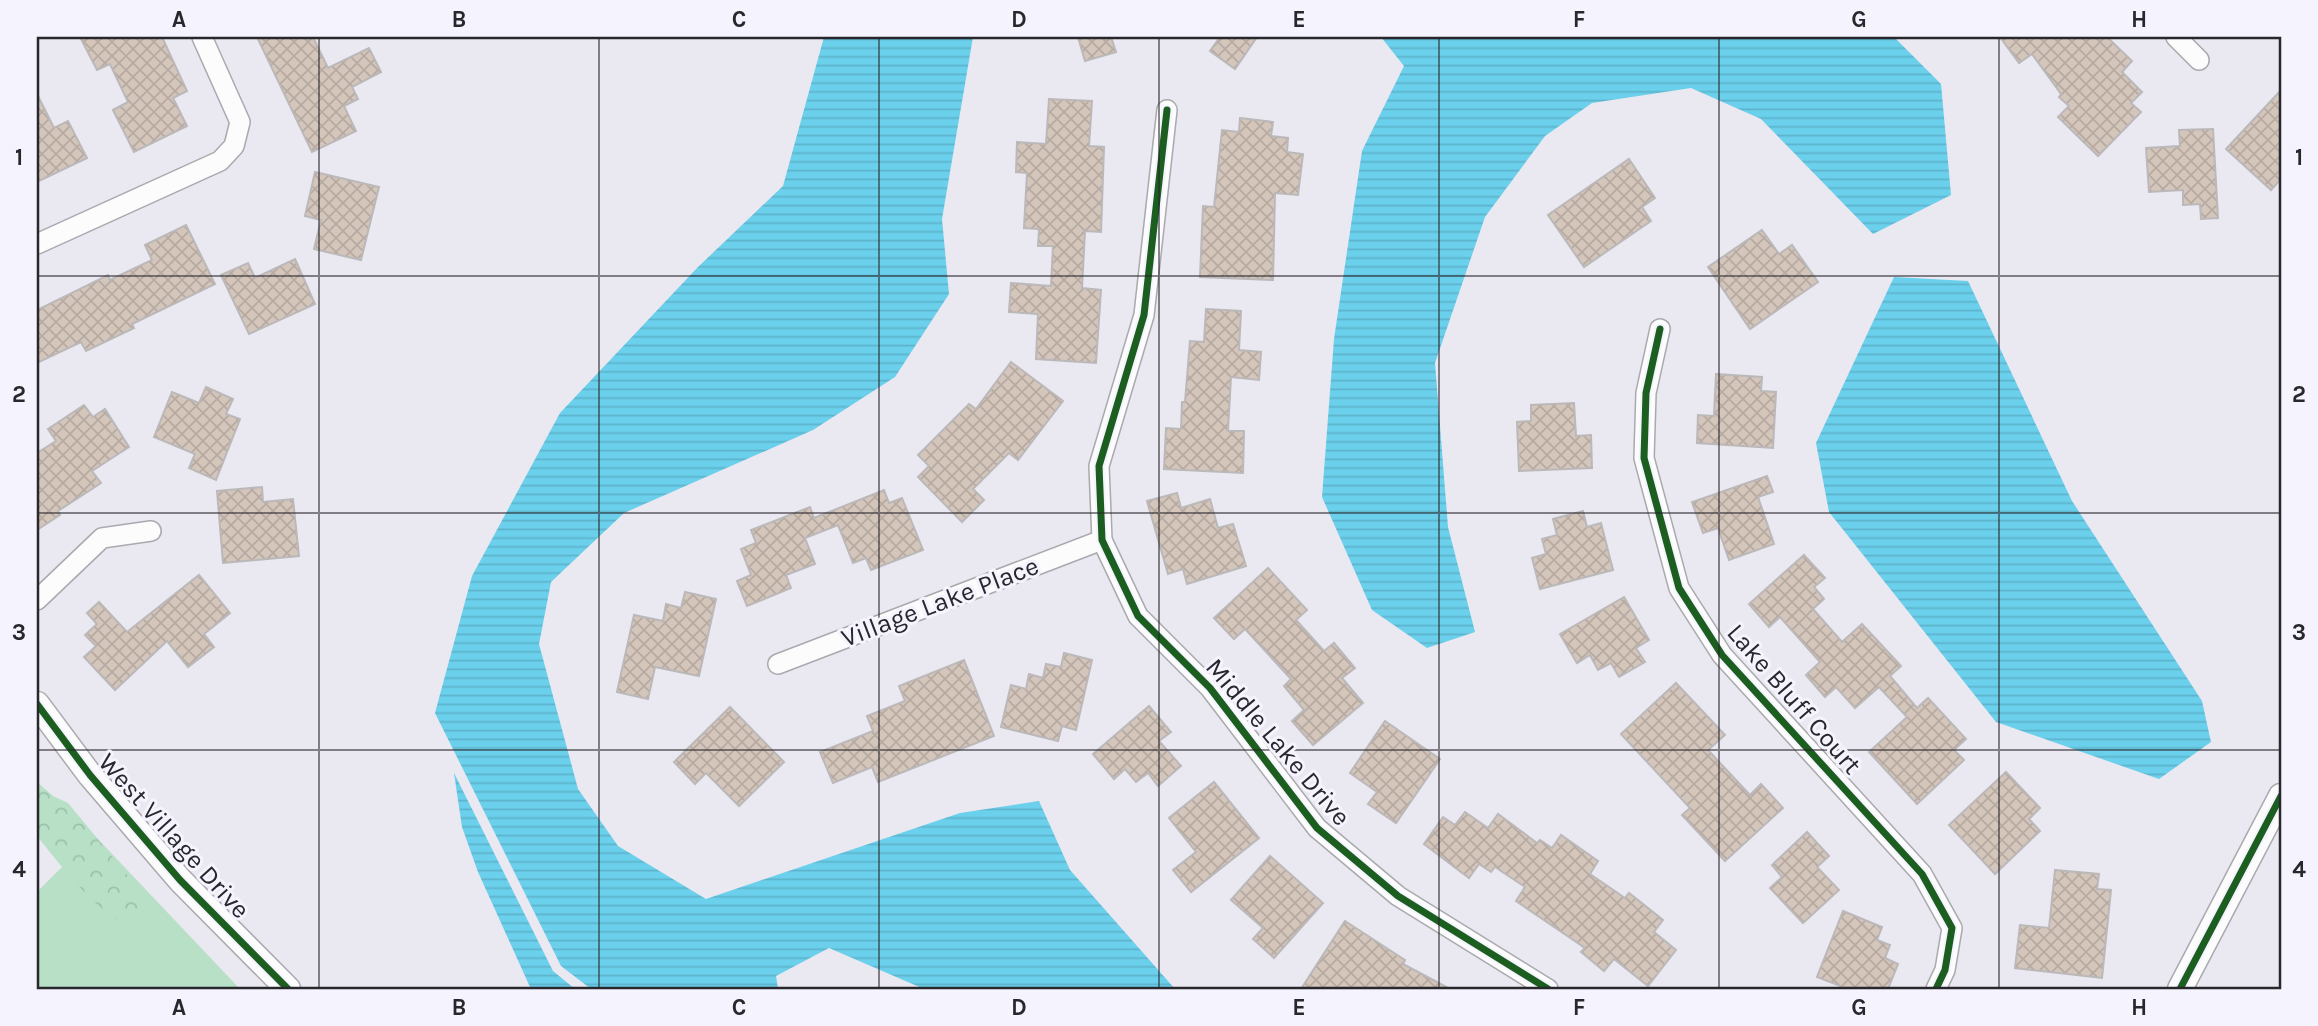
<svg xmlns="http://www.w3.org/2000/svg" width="2318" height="1026" font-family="Karla,sans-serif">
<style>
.green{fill:#b7e0c6}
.forest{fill:url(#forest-crowns)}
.water{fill:url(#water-rules)}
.building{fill:url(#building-cross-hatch);stroke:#bbb8ba;stroke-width:2}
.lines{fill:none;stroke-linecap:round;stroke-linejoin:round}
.minor-casing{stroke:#aaa9af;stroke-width:22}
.tertiary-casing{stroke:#aaa9af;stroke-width:27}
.minor{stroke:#fcfcfd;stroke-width:19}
.tertiary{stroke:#fcfcfd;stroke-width:24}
.cycleway-casing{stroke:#f5f3fe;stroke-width:11}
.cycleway{stroke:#1b5e20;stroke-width:7}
.grid{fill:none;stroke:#28272c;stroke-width:2;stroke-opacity:0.55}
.labels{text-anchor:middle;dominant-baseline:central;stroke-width:6;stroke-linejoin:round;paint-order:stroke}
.street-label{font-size:26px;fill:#28272c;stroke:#f5f3fe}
.neatline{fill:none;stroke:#28272c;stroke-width:2.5}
.grid-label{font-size:23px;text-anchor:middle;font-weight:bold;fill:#28272c}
</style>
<defs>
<pattern id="forest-crowns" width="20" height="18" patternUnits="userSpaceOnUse" patternTransform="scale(1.75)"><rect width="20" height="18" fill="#b7e0c6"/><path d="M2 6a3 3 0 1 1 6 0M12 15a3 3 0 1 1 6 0" fill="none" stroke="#9dc0aa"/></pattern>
<pattern id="water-rules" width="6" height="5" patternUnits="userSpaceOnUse" patternTransform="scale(1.75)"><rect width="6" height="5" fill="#6bd0ec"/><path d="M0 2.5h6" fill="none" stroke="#5db3cb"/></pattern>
<pattern id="building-cross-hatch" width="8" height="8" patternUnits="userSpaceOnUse" patternTransform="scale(1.75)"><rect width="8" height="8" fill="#d5c6bb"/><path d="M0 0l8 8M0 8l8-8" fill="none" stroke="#b7aaa1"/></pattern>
</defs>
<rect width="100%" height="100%" fill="#eae8f0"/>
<polygon class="green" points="94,835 240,989 37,989 37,892"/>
<path class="forest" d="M37,782L53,796L68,803L156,910C146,919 136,925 122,921C97,913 54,857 37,836Z"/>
<g class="water">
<polygon points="824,37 973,37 942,219 949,294 895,377 813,430 624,513 551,582 539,644 578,789 618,846 706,899 960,813 1039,801 1070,870 1175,989 924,989 829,948 776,976 778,989 591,989 561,966 435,713 472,576 560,413 698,267 783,186"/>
<polygon points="1381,37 1894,37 1941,84 1951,195 1873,234 1761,119 1691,88 1592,103 1545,136 1485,217 1435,363 1448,527 1475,632 1427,648 1372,610 1322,497 1334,339 1362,151 1404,66"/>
<polygon points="1894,277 1968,281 2072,501 2202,701 2211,742 2159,779 1996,722 1829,512 1816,443"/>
<polygon points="454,773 553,971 575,989 533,989 530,987 478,872 462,827"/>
</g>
<g class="building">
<polygon points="80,37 162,37 187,91 173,98 187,126 134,152 113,110 128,102 110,64 97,70"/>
<polygon points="257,37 313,37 328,68 369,48 381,72 352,87 358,99 344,106 356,131 312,152"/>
<polygon points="1078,37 1111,37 1116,52 1085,61"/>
<polygon points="1220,37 1257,37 1235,69 1210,51"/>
<polygon points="2000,37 2107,37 2132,61 2122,72 2142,92 2131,103 2141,112 2098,156 2058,117 2069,106 2059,97 2061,94 2032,54 2019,63"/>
<polygon points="2281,90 2281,179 2271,190 2226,149"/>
<polygon points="37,94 54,128 68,121 87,158 37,182"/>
<polygon points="1049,99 1092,101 1089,146 1104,147 1101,232 1085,231 1082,288 1101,290 1096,363 1036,359 1038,314 1009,312 1011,283 1051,286 1053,246 1038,246 1039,229 1024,228 1027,173 1016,172 1017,142 1046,144"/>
<polygon points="1240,118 1273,122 1271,136 1288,138 1287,152 1303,154 1298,195 1275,193 1273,280 1200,277 1203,206 1214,207 1222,130 1239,132"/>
<polygon points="2213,129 2218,218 2201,219 2200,204 2183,205 2183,190 2149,192 2146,148 2180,146 2179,130"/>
<polygon points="1629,159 1655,198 1642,207 1651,221 1584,267 1548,215"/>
<polygon points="315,172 379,187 361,260 314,249 321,220 305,216"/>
<polygon points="186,225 215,284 132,324 134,328 86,351 81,342 37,363 37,310 108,275 110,280 152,260 145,245"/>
<polygon points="1762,230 1779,254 1792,245 1818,282 1750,329 1708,267"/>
<polygon points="295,259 315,304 249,334 221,275 248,263 255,278"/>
<polygon points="1206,309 1241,311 1239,350 1261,352 1259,380 1231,377 1228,431 1244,431 1243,473 1164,469 1166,428 1181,429 1182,402 1185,402 1190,341 1204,342"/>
<polygon points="1011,362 1063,401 1018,460 1009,453 973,489 984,500 962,522 918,477 929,466 918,455 969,404 976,409"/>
<polygon points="1716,374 1762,377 1761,391 1776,392 1773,448 1697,443 1698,415 1714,416"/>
<polygon points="206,387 233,399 226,414 240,419 216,480 189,468 195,454 154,437 172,392 199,403"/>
<polygon points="1574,403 1576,436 1591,435 1592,468 1519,471 1517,422 1531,421 1531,405"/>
<polygon points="84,405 93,417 105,409 129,447 92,471 101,483 58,511 60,515 37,530 37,453 56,441 48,429"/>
<polygon points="1767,476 1773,492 1758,497 1774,544 1729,560 1718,528 1703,533 1692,502"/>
<polygon points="262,487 263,502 293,499 299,556 223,563 217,491"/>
<polygon points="884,490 889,503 902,498 923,550 871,570 866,558 853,563 838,525 805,538 815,564 786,575 791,588 747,606 737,581 751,575 741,549 756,543 751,530 810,507 814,518"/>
<polygon points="1177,493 1181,508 1210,499 1218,528 1233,524 1246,566 1187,584 1183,569 1168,574 1147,501"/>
<polygon points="1583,511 1587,527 1601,523 1613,570 1540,589 1532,558 1546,554 1542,539 1557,535 1553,519"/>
<polygon points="1804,555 1825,578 1814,587 1824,599 1813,609 1842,642 1862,624 1901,666 1890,676 1917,708 1928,698 1966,739 1954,750 1964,760 1917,804 1869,752 1907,717 1879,687 1855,708 1836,687 1825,697 1806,675 1820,662 1780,617 1769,627 1749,604"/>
<polygon points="1268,568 1307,610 1296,620 1324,651 1334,643 1355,668 1342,678 1363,703 1313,745 1292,721 1304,710 1284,686 1291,679 1245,629 1234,639 1214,618"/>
<polygon points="199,575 230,613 204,634 214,647 188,667 167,641 115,690 84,657 96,646 85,635 97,624 87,613 99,602 127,632"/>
<polygon points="685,592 716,599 699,676 655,667 648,699 617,692 634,615 663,621 666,604 681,608"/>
<polygon points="1624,597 1649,640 1636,648 1645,662 1619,677 1611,663 1598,670 1590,655 1577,663 1560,634"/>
<polygon points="1064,653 1092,660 1076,730 1062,726 1058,741 1001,727 1011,685 1026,689 1029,674 1043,678 1046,664 1061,667"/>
<polygon points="964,660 994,736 878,782 872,767 833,783 820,752 873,731 867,716 905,701 899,686"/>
<polygon points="1676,683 1725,735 1708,750 1750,795 1761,784 1783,808 1725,861 1682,815 1690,808 1621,734"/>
<polygon points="1149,706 1171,732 1159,741 1181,766 1158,786 1148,773 1136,782 1125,769 1114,779 1093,754"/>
<polygon points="730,707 784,762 739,806 706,773 695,784 674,762"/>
<polygon points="1385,721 1440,759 1396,823 1368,804 1377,792 1350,773"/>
<polygon points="2006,772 2040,808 2029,819 2040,831 1995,874 1949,825"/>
<polygon points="1214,782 1259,838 1191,892 1173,870 1196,852 1169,818"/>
<polygon points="1465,812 1488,828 1498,814 1537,843 1540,840 1552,848 1561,835 1598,861 1590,874 1625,898 1629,893 1663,920 1654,932 1676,950 1648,986 1614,959 1604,971 1581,952 1585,948 1516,901 1525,887 1495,867 1491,872 1479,864 1469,878 1424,844 1443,817 1455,825"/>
<polygon points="1807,832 1829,856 1817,867 1839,890 1803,923 1770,888 1782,877 1772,865"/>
<polygon points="1270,856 1323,903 1274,958 1253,939 1263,928 1231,900"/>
<polygon points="2055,870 2099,874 2097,889 2111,890 2102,978 2015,968 2020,925 2049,928"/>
<polygon points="1843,911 1882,927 1877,940 1890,945 1885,958 1898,964 1888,989 1848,989 1817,977"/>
<polygon points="1345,921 1405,960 1403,964 1450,989 1301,989"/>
</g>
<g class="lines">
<defs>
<g id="minor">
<polyline points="2176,37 2199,60"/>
<polyline points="1167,110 1144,315 1099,466 1102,540 1138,616 1210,688 1317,828 1398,896 1548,989"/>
<polyline points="37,244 220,161 234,146 240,122 202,37"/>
<polyline points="1660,329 1646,393 1644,458 1679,588 1722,655 1922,874 1952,928 1945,970 1936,989"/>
<polyline points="37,600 102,538 151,531"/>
<polyline points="778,664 1102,540"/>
</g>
<g id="tertiary">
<polyline points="37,704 90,775 180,880 288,989"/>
<polyline points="2180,989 2281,796"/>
</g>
</defs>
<use href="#minor" class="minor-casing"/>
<use href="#tertiary" class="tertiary-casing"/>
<use href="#minor" class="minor"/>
<use href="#tertiary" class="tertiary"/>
<defs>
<g id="cycleway">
<polyline points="1167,110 1144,315 1099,466 1102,540 1138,616 1210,688 1317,828 1398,896 1548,989"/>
<polyline points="1660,329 1646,393 1644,458 1679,588 1722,655 1922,874 1952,928 1945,970 1936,989"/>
<polyline points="37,704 90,775 180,880 288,989"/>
<polyline points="2180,989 2281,796"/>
</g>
</defs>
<use href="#cycleway" class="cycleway-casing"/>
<use href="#cycleway" class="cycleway"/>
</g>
<path class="grid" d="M319,37V989M599,37V989M879,37V989M1159,37V989M1439,37V989M1719,37V989M1999,37V989M37,276H2281M37,513H2281M37,750H2281"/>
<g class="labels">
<g class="street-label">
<text transform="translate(940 602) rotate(-21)">Village Lake Place</text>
<text transform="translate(1794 699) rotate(49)">Lake Bluff Court</text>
<text transform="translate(1278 742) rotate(50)">Middle Lake Drive</text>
<text transform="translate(174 836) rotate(48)">West Village Drive</text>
</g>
</g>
<rect width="2318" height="1026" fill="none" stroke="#f5f3fe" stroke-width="77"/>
<rect x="38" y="38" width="2242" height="950" class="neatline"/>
<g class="grid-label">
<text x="179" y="27">A</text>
<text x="459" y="27">B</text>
<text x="739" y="27">C</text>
<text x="1019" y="27">D</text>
<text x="1299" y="27">E</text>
<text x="1579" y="27">F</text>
<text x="1859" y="27">G</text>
<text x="2139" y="27">H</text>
<text x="19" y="165">1</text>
<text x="2299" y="165">1</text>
<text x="19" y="402">2</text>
<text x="2299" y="402">2</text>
<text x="19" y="640">3</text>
<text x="2299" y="640">3</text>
<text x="19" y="877">4</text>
<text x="2299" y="877">4</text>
<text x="179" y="1015">A</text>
<text x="459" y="1015">B</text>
<text x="739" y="1015">C</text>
<text x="1019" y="1015">D</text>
<text x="1299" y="1015">E</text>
<text x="1579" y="1015">F</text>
<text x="1859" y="1015">G</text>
<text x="2139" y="1015">H</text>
</g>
</svg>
